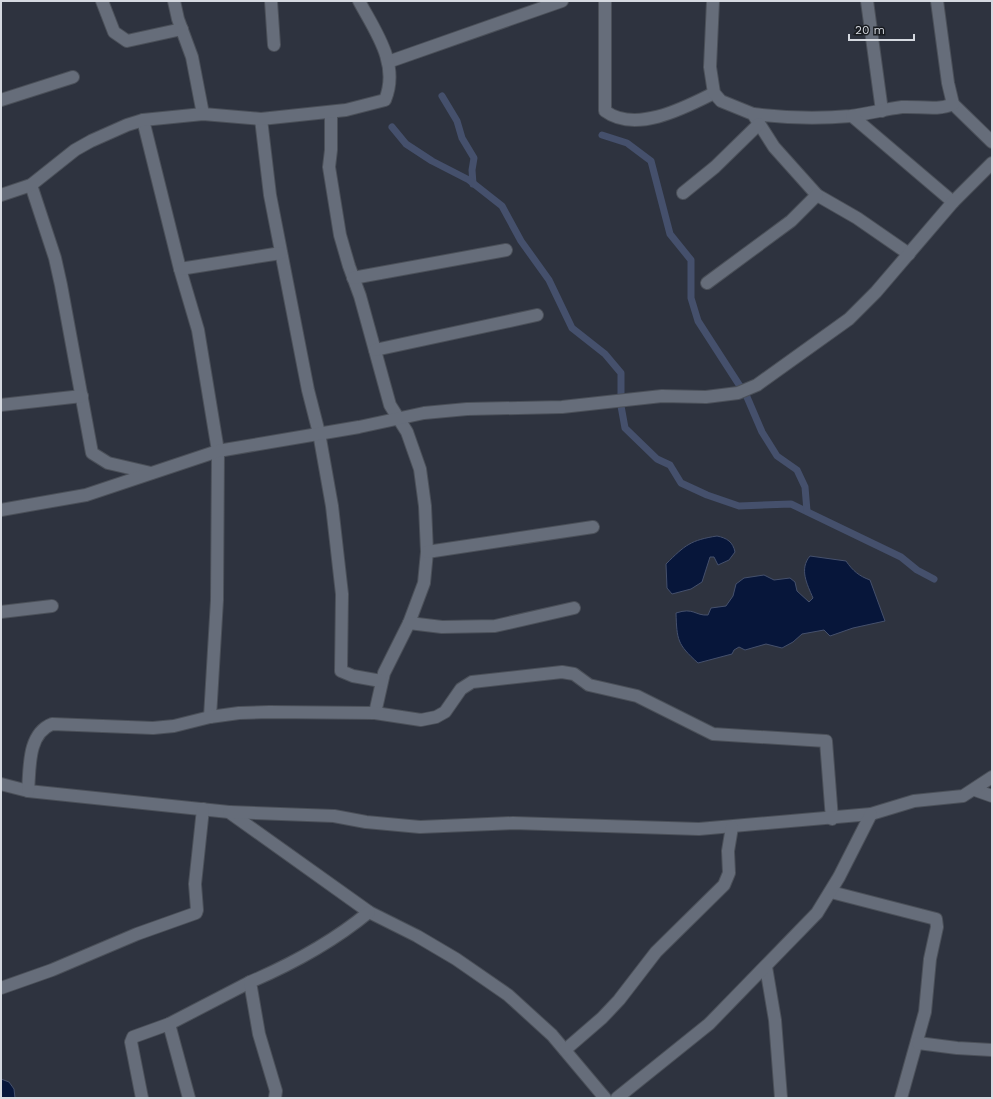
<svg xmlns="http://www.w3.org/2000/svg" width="993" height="1099" font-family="'Work Sans',sans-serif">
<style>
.water{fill:#07163a;stroke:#45506c}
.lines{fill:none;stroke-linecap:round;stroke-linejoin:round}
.stream{stroke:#45506c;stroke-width:7}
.minor-casing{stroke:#4b5059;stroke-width:14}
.minor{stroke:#666d7a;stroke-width:12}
</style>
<rect width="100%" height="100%" fill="#2e333f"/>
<g class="water">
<path d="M717,536C727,538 733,542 735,552L729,560L718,565L714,557H710L702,582L691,589L672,594L667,588L666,564C685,545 691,540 717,536Z"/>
<path d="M810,556L846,561C853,571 859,576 870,580L885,621L853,628L830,636L824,630L802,634L793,642L782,648L766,644L745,650L739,647L734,650L732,654L698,663C677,644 677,640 676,613C694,607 695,616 708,615L711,608L726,606L733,596L736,584L744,578L764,575L774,580L790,578L795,582L797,591L809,602L813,598C807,584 799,569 810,556Z"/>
<polygon points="1,1079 9,1082 14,1089 15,1098 1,1098"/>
</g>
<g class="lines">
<g class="stream">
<polyline points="442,96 457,121 462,138 474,158 472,170 473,184"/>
<polyline points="392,127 406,144 432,161 469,180 502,206 521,241 549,280 572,328 605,354 621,373 621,406 625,428 657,459 670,465 681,483 707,495 739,506 791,504 901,557 917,570 934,579"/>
<polyline points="602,135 627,143 651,161 670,234 691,260 691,298 698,321 747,397 762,432 777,456 797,470 805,487 807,511"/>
</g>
<defs>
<g id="minor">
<polyline points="102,1 114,32 127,41 182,29"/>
<polyline points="174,1 178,19 192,57 203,114"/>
<polyline points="271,1 274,45"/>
<path d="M605,1V111C636,134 686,107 714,93"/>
<polyline points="713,1 710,67 714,93 721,101 753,114 774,147 817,195 857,218 909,254"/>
<polyline points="867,1 882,111"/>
<polyline points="388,62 562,1"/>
<polyline points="1,100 73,77"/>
<polyline points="953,104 992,142"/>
<polyline points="331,112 331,150 329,167 340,235 349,266 360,296 390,405 407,432 420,469 425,506 427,552 424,583 409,623 384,673 375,713"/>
<path d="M753,114C785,118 818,119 851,116C868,114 885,109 902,107C919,106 938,111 953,104L948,83L937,1"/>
<polyline points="852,116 953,202"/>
<polyline points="261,119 270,195 308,390 319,433 332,506 342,594 341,671 353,676 381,681"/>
<polyline points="143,120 180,269 198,330 218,451 217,600 210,717"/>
<polyline points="31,185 55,258 61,285 92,453 108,463 151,473"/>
<polyline points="683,193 715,167 759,124"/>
<path d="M1,195L31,185L75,150L91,141L127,125L143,120L203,114L261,119L346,110L385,100C400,64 375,31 359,1"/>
<polyline points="180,269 281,253"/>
<polyline points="353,278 506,250"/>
<polyline points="707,283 791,221 817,195"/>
<polyline points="375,350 537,315"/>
<polyline points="1,405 82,396"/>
<polyline points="1,510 86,495 218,451 359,427 424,413 467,409 562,407 662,396 706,397 738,393 757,385 849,319 876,292 953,202 992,163"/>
<polyline points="427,552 593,527"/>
<polyline points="1,612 52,606"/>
<polyline points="409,623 442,627 495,626 574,608"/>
<polyline points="1,784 28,791 229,812 369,912 417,936 456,959 508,995 552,1035 605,1098"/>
<polyline points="975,790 992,796"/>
<path d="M28,791C30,769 27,734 52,724L153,728L174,726L210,717L239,713L269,712L375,713L421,720L436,717L445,712L461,689L472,682L562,672L574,674L589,685L637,696L713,734L826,741L832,819"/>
<polyline points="229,812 334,816 366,822 420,827 513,823 699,829 871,814 914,801 963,796 992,777"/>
<polyline points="831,892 936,919 937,927 930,959 925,1012 901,1098"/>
<polyline points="766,967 775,1020 781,1098"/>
<polyline points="1,988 52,970 137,934 196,913 197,910 195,884 203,809"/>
<polyline points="169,1024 189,1098"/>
<polyline points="918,1043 957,1048 992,1050"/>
<polyline points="565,1050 602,1018 619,1000 656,952 724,885 729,873 728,851 732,827"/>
<polyline points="142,1098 131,1042 133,1037 169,1024 250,982"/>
<path d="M275,1098L276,1091L259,1034L250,982C292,964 334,941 369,912"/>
<polyline points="617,1098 709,1024 817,913 839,877 871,814"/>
</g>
</defs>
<use href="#minor" class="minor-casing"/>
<use href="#minor" class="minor"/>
</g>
<rect width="993" height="1099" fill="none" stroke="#d5d9e0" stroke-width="4"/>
<path d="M849 34v6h65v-6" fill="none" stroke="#d5d9e0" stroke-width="2"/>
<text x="855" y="34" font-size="12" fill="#d5d9e0" stroke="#181b20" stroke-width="3" paint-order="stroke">20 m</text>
</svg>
